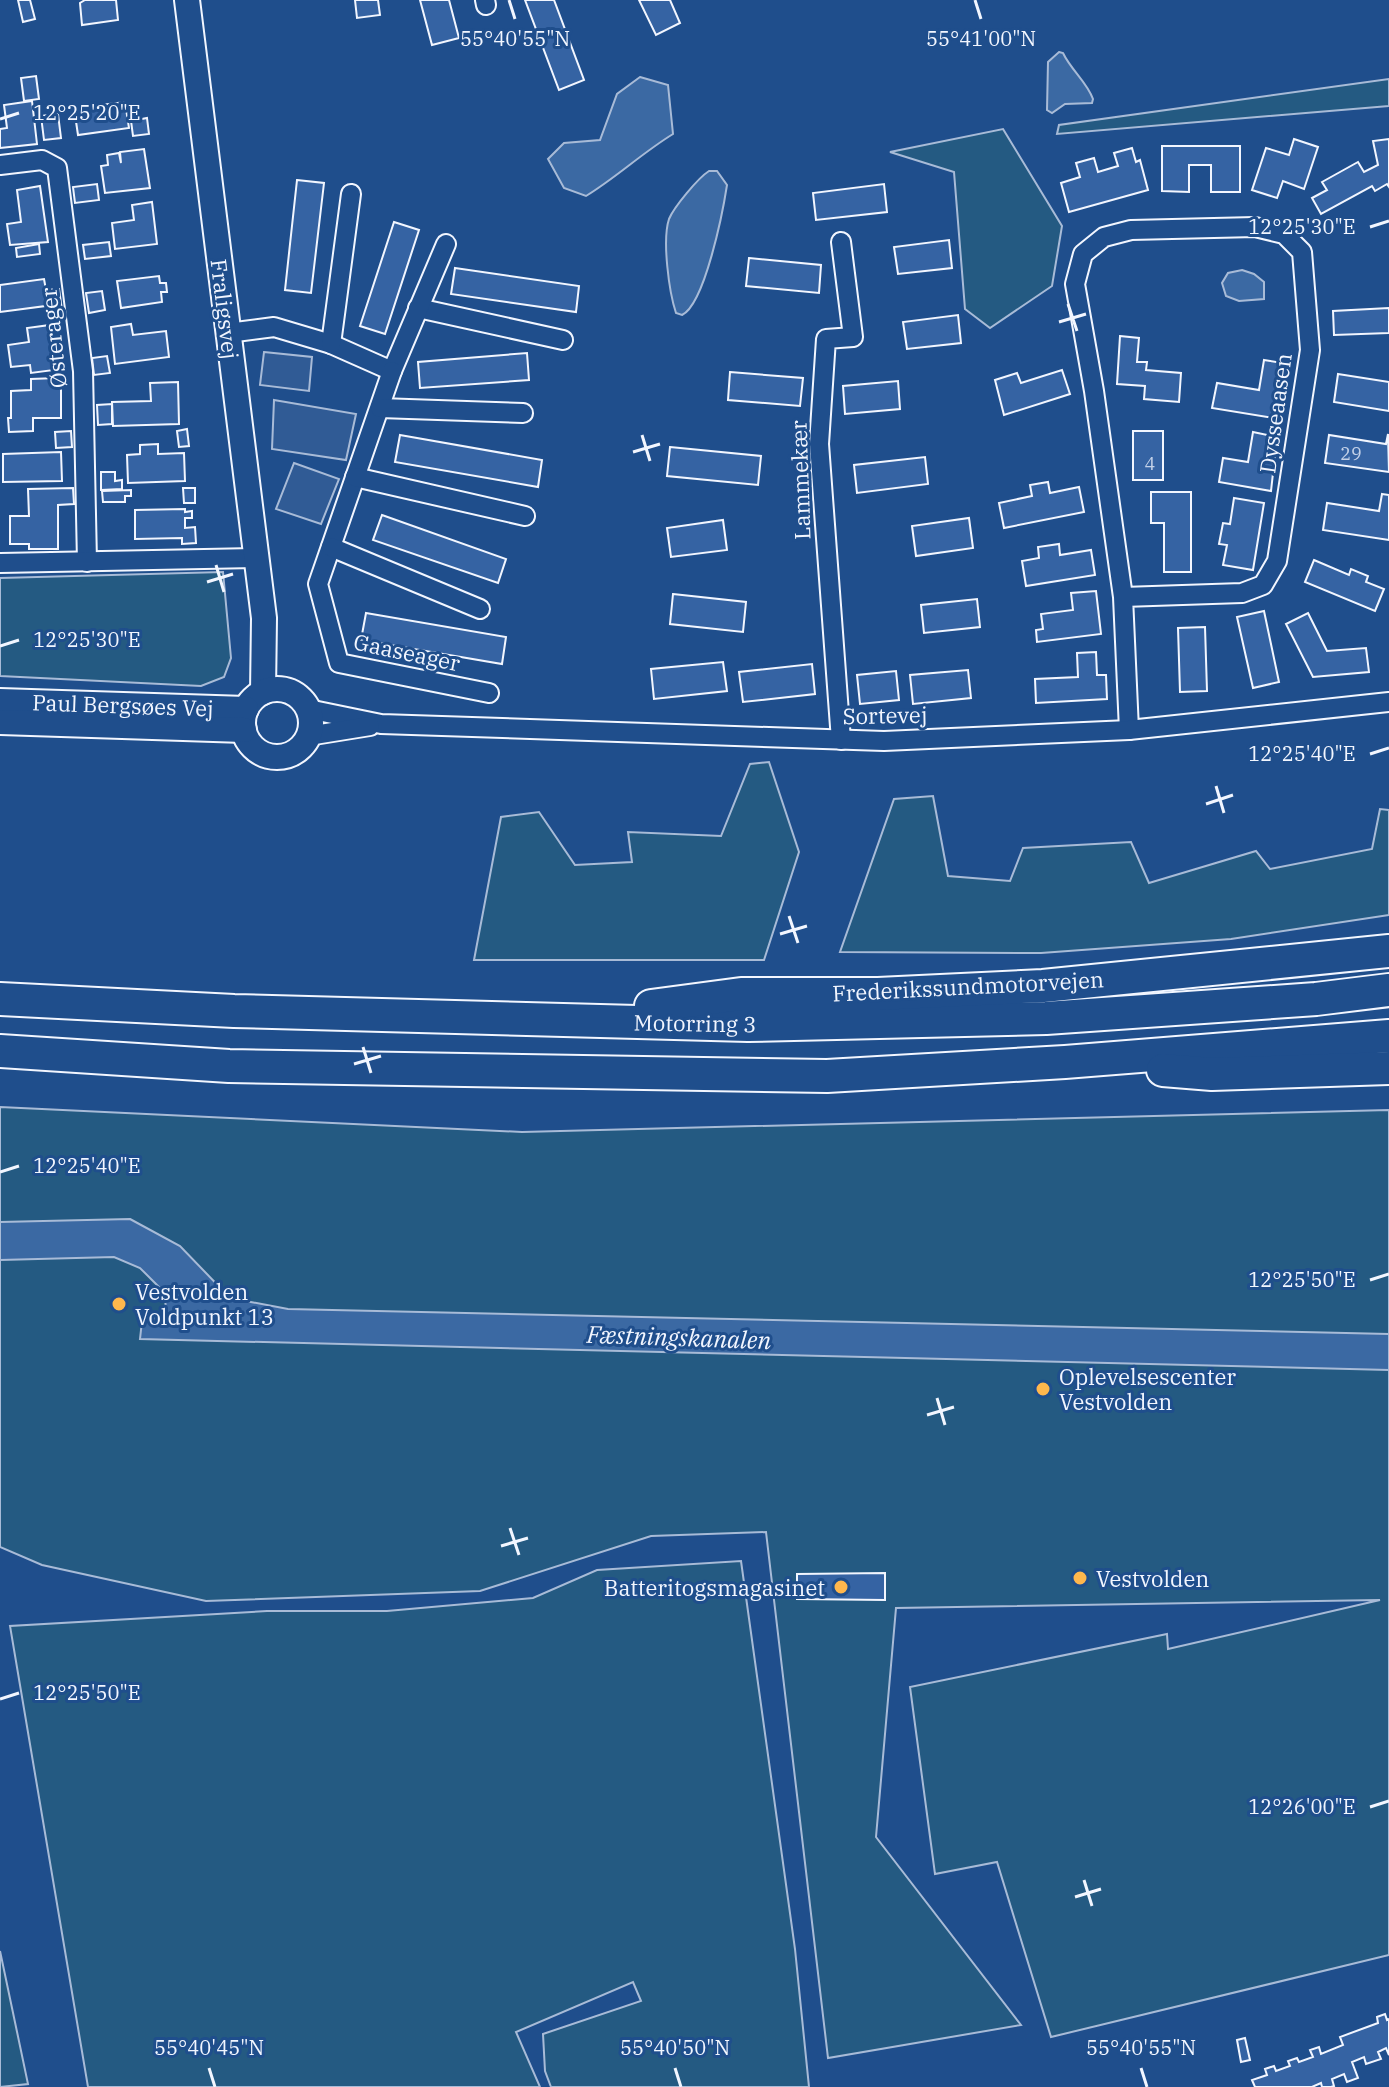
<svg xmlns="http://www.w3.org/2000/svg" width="1389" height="2087" font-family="'IBM Plex Serif',serif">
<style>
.green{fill:#245a82;stroke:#a8bbd7;stroke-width:2}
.parking{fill:#305b95;stroke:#a8bbd7;stroke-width:2}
.water{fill:#3b69a3;stroke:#a8bbd7;stroke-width:2}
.building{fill:#3563a3;stroke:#f2f6ff;stroke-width:2}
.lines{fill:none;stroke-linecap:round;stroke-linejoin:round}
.street-casing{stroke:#f2f6ff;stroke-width:22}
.secondary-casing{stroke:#f2f6ff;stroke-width:28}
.highway-casing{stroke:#f2f6ff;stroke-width:36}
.street{stroke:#1f4e8c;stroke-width:18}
.secondary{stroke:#1f4e8c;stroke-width:24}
.highway{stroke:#1f4e8c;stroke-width:32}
.ticks{fill:none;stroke:#f2f6ff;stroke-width:3}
.poi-dot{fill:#ffb74d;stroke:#1f4e8c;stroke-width:3}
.labels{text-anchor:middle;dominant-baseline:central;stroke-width:6;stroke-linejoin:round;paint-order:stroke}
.number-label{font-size:18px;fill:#c3d1e8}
.street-label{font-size:22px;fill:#f2f6ff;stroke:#1f4e8c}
.poi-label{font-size:22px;fill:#f2f6ff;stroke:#1f4e8c;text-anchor:start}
.water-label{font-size:24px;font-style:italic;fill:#f2f6ff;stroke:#1f4e8c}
.ticks-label{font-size:20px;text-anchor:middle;fill:#f2f6ff;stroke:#1f4e8c;stroke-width:6;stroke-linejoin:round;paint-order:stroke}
</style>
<rect width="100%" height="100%" fill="#1f4e8c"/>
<g class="green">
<polygon points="1389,79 1389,106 1057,134 1059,125"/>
<polygon points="1003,129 1062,226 1052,286 990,328 965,309 954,172 890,152"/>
<polygon points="223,572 231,658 224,677 201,686 0,676 0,578"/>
<polygon points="769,762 799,852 764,960 474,960 501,817 539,812 575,865 632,862 628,832 721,836 750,764"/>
<polygon points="933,796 948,876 1010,881 1023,848 1131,842 1149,883 1256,851 1270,869 1372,849 1380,809 1389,810 1389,915 1231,939 1041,953 840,952 894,799"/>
<polygon points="0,1107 522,1132 1389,1110 1389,1955 1051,2037 997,1862 935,1874 910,1687 1167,1634 1168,1649 1380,1600 896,1608 876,1837 1021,2025 828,2058 766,1532 651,1536 480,1591 206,1601 42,1565 0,1547"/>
<polygon points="741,1561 795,1949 809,2087 551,2087 545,2071 543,2034 641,2001 633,1982 516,2032 540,2087 88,2087 10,1626 267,1611 387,1611 533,1598 597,1570"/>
<polygon points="0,1951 28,2084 0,2087"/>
</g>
<g class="parking">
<polygon points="264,352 312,357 309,391 260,385"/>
<polygon points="274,400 356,414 346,460 272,449"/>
<polygon points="294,463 339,479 321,524 276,509"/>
</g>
<g class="water">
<path d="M1059,52L1063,53C1071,70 1087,82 1093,99L1092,103L1065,104L1052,113L1047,110L1048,62Z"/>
<path d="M640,77L668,85L673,134C642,153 617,177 586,196L564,188L548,159L564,143L600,140L617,94Z"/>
<path d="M709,171H717L727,185C723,211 705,304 682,315L676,313C669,292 662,240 669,219C674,207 698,178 709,171Z"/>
<polygon points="1242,270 1254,274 1264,282 1264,299 1239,301 1226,296 1222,283 1228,273"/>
<polygon points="130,1219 180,1246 230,1298 288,1309 1389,1334 1389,1370 140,1339 142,1321 166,1316 165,1293 140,1268 114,1257 0,1260 0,1222"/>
</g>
<g class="building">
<polygon points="18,0 30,0 35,19 23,22"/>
<polygon points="85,0 116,0 118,20 82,25 80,3"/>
<polygon points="355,0 378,0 380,15 357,18"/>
<polygon points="420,0 449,0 459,38 432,45"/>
<polygon points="525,0 554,0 584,80 559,90"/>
<polygon points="639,0 670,0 680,23 656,35"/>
<polygon points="36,76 39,99 24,101 21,78"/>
<polygon points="32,101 37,144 0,148 0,129 7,128 4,105"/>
<polygon points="125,102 129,128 78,135 74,108"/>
<polygon points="58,114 61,138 44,140 41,116"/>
<polygon points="147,118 149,134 133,136 131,121"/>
<polygon points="1294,139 1318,147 1304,189 1283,181 1277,198 1252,190 1266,148 1289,155"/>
<polygon points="1389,139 1389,187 1387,184 1375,191 1372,186 1321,214 1312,198 1327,190 1322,182 1358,162 1364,172 1378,165 1373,141"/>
<polygon points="1162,146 1240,146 1240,192 1211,192 1211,165 1189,165 1189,192 1162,191"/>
<polygon points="1132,148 1136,162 1140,160 1148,190 1069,212 1061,183 1080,177 1076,163 1094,158 1098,172 1118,166 1114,153"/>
<polygon points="144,149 150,188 105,193 101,166 108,165 107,155 119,153 121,163 120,152"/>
<polygon points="297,180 324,183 311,293 285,290"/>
<polygon points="97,184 99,200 75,203 73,187"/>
<polygon points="884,184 887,212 816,220 813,193"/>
<polygon points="40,186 48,242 10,245 7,224 21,222 17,190"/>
<polygon points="152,202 157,244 115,249 112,223 134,220 132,205"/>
<polygon points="394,222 419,230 385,334 360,326"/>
<polygon points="949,240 952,268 898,274 894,247"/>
<polygon points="109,242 111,256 85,259 83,245"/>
<polygon points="39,244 40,254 17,257 16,248"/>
<polygon points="749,258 821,265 819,293 746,286"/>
<polygon points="455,268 579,286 576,312 451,294"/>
<polygon points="159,276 160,283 166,283 167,292 161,292 162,302 121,308 117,281"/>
<polygon points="44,279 46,290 59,289 62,310 46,311 46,306 0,312 0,285"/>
<polygon points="102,291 105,310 89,313 86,293"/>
<polygon points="1389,308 1389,333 1334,335 1333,311"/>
<polygon points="958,315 961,343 907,349 903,322"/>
<polygon points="131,324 133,335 166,331 169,357 115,364 111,327"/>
<polygon points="50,325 54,370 31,373 30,365 11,367 8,345 29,342 27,328"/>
<polygon points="1120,336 1139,338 1137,362 1147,362 1146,370 1181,373 1179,402 1144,399 1145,386 1117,384"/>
<polygon points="527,353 529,380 420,388 418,362"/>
<polygon points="107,356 110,373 94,375 92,358"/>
<polygon points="1264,360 1289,364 1280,419 1212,408 1217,383 1259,390"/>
<polygon points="1062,370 1070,394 1004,415 995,380 1017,373 1021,383"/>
<polygon points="730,372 803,378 800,406 728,400"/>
<polygon points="1338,374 1389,382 1389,411 1334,402"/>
<polygon points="57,378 57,389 61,389 61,418 33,418 33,431 9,432 8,418 11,418 11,391 31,390 31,379"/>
<polygon points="898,381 900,409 845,414 843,386"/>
<polygon points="178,382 179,424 113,426 112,402 151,401 150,383"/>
<polygon points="112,404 112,424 98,425 97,405"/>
<polygon points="187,429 189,446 179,447 177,431"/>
<polygon points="71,431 72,447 56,448 55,432"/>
<rect x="1133" y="431" width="30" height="49"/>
<polygon points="1253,432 1277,437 1271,491 1219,482 1223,458 1248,462"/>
<polygon points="1388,434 1389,472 1325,463 1329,435 1386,444"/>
<polygon points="400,435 542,460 538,487 395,462"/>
<polygon points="158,444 158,454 184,453 185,481 128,483 127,455 140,454 140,445"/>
<polygon points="670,447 761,456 758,485 667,476"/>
<polygon points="61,452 62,481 3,482 3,454"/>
<polygon points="925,457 928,484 857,493 854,465"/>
<polygon points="101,472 115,472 115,481 122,480 122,489 101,490"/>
<polygon points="1048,482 1050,493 1079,487 1084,512 1004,528 999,503 1032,496 1030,485"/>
<polygon points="73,488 74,504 58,505 58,549 29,549 29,544 10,544 10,516 29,516 28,489"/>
<polygon points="183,488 195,488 195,503 184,503"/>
<polygon points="131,490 131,496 125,496 125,502 103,502 102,491"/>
<polygon points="1151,492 1191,492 1191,572 1164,572 1164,523 1151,523"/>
<polygon points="1382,494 1389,495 1389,540 1323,530 1327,503 1379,511"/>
<polygon points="1234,498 1264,503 1253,570 1223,565 1227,545 1219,544 1223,523 1230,524"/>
<polygon points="185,509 185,512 192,511 192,518 185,518 185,528 195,527 196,543 182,544 182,538 135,539 135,510"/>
<polygon points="382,515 506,559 498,583 373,540"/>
<polygon points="969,518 973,548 916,556 912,526"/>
<polygon points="723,520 727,550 671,557 667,528"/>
<polygon points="1059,544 1060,555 1091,550 1095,575 1026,586 1022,561 1039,558 1038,547"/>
<polygon points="1314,560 1349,575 1351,569 1368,576 1366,582 1384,589 1375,611 1305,582"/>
<polygon points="1096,591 1101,634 1037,642 1036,630 1043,629 1041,614 1073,610 1071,593"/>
<polygon points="673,594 746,602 743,632 670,624"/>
<polygon points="977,599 980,627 924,633 921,605"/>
<polygon points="1264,611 1279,682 1253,688 1237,617"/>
<polygon points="366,613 506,637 502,664 361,640"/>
<polygon points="1308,613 1327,651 1366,648 1369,672 1313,677 1286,624"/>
<polygon points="1205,627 1207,691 1180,692 1178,628"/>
<polygon points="1096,652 1097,675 1106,675 1107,699 1036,703 1035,679 1078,677 1077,653"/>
<polygon points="723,662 727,691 654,699 651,669"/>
<polygon points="812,664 815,694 743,702 739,672"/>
<polygon points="968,670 971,698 913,704 910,675"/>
<polygon points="896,671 899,700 860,704 857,675"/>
<polygon points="885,1573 885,1600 797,1599 797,1574"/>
<polygon points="1385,2014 1387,2020 1389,2019 1389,2055 1386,2048 1378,2052 1381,2059 1366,2064 1364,2057 1352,2062 1358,2078 1347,2082 1344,2074 1332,2079 1334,2086 1331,2087 1322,2087 1321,2083 1312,2087 1255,2087 1252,2080 1267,2075 1265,2069 1274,2066 1276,2071 1290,2066 1288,2061 1297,2058 1299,2062 1313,2057 1310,2050 1319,2047 1321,2054 1343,2045 1340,2037 1378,2023 1377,2017"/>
<polygon points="1245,2038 1250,2060 1241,2062 1237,2040"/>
</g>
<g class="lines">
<defs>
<g id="street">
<polyline points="485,0 486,5"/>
<polyline points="0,165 42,160 57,168 83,371 87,562"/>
<polyline points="841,242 853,337 826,339 819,444 841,740"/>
<polyline points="418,308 563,340"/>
<polyline points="228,333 274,327 331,344 392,371 446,244"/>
<polyline points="331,344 351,194"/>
<polyline points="392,371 318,584 339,663 489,693"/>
<polyline points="380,408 523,413"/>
<polyline points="355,477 525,516"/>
<polyline points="331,547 480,609"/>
<polyline points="0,563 255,558"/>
<polyline points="1123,597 1242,593 1263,585 1277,561 1310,350 1302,252 1284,234 1255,227 1131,230 1104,237 1083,254 1075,284 1094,391 1123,597 1129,730"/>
<polyline points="308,709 381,724 884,741 1129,730 1389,702"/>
<polyline points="308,736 370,726"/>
</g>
<g id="secondary">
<polyline points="187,0 264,618 263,692"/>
<circle cx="277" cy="723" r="34"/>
<polyline points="0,701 246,709"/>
<polyline points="0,722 244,730"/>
</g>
<g id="highway">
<polyline points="0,999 234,1011 748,1025 1046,1018 1316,999 1389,990"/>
<polyline points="651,1006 741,994 878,994 1043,986 1389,951"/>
<polyline points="0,1051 229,1066 827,1076 1065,1062 1389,1036"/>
<polyline points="1163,1070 1212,1074 1389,1068"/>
</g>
</defs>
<use href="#street" class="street-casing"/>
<use href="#secondary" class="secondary-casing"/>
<use href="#highway" class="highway-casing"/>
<use href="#street" class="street"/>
<use href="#secondary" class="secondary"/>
<use href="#highway" class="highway"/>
</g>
<path class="ticks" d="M509,0L515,19M975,0L981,19M0,119L19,113M1370,227L1389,221M1068,304L1077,331M1059,322L1086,314M642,435L650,461M633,452L660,444M216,565L224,592M207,582L233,574M0,646L19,640M1370,754L1389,748M1216,786L1224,813M1206,804L1233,795M789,916L798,943M780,934L807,926M363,1047L371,1073M354,1064L381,1056M0,1172L19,1166M1370,1280L1389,1274M937,1398L945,1425M927,1415L954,1407M510,1528L519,1555M501,1546L528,1538M0,1699L19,1693M1370,1807L1389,1801M1084,1880L1092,1906M1075,1897L1101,1889M209,2068L215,2087M675,2068L681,2087M1141,2068L1147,2087"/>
<g class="poi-dot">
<circle cx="119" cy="1304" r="8"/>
<circle cx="1043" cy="1389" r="8"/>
<circle cx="1080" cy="1578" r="8"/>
<circle cx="841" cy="1587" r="8"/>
</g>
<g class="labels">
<g class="number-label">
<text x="1351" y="453">29</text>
<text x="1150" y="463">4</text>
</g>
<g class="street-label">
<text transform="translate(225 309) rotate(83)">Fraligsvej</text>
<text transform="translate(53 338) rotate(-96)">Østerager</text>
<text transform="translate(1275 413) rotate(-82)">Dysseaasen</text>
<text transform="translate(800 480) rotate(-92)">Lammekær</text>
<text transform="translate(407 652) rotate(12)">Gaaseager</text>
<text transform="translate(123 705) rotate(2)">Paul Bergsøes Vej</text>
<text transform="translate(885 715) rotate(-1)">Sortevej</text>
<text transform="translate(968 986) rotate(-3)">Frederikssundmotorvejen</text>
<text transform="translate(695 1023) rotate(1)">Motorring 3</text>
</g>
<g class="poi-label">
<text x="135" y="1291">Vestvolden<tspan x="135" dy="25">Voldpunkt 13</tspan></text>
<text x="1059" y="1376">Oplevelsescenter<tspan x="1059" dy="25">Vestvolden</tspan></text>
<text x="1096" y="1578">Vestvolden</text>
<text x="825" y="1587" text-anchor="end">Batteritogsmagasinet</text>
</g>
<g class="water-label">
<text transform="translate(679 1337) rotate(2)">Fæstningskanalen</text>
</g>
</g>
<g class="ticks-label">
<text x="515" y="46">55°40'55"N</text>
<text x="981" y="46">55°41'00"N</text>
<text x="87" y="120">12°25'20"E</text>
<text x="1302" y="234">12°25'30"E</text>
<text x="87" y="647">12°25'30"E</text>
<text x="1302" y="761">12°25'40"E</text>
<text x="87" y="1173">12°25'40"E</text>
<text x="1302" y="1287">12°25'50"E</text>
<text x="87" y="1700">12°25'50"E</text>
<text x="1302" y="1814">12°26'00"E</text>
<text x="209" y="2055">55°40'45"N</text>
<text x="675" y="2055">55°40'50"N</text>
<text x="1141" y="2055">55°40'55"N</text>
</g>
</svg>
